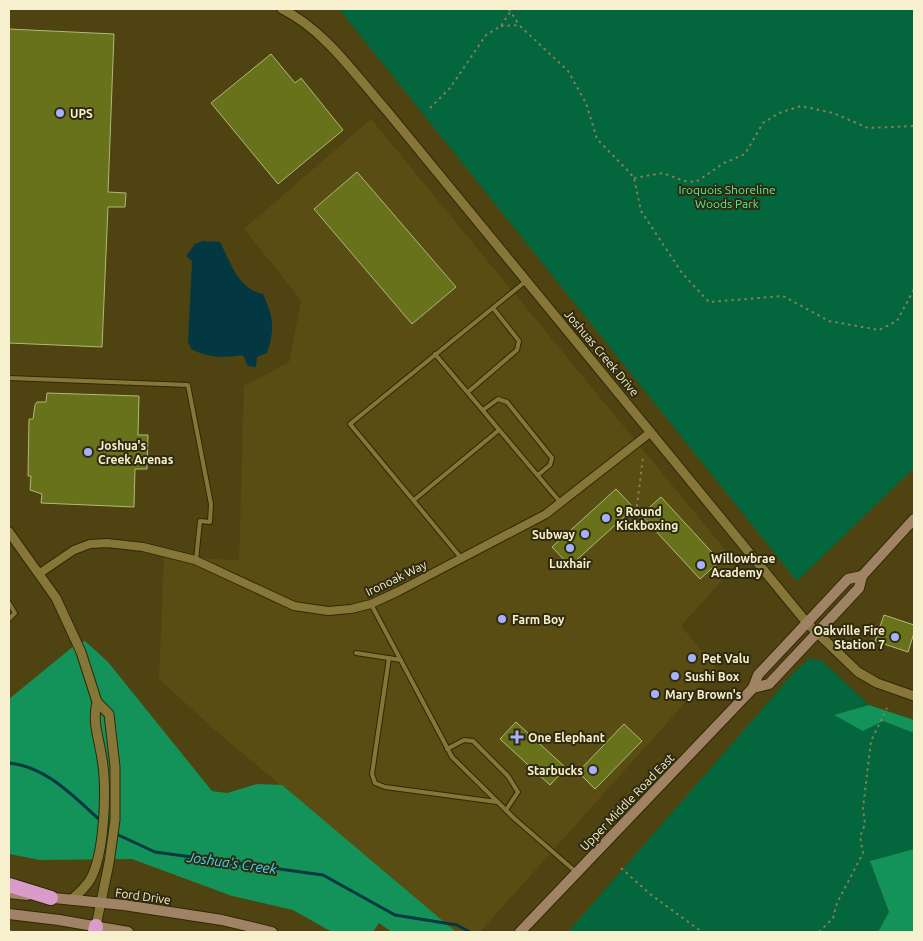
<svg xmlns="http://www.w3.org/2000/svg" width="923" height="941" font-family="Ubuntu,sans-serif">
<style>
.built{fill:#594d13}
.green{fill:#03663c}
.forest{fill:#139359}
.water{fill:#033843}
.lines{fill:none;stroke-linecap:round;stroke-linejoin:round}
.stream{stroke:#033843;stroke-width:3}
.building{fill:#67721b;stroke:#afba7b}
.service-casing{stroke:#312907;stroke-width:6}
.minor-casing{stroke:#312907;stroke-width:10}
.tertiary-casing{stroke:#312907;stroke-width:11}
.secondary-casing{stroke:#312907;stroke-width:12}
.motorway-casing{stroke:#312907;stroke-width:16}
.path{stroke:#887e52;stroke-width:2;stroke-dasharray:2.5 4;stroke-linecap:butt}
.service{stroke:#867738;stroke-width:4}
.minor{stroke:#867738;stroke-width:8}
.tertiary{stroke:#867738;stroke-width:9}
.secondary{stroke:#a08264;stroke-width:10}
.motorway{stroke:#db9bca;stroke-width:14}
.poi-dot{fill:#a5b1fc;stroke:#302a0f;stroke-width:2}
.labels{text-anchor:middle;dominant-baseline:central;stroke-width:4;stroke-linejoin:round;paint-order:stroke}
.poi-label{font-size:12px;font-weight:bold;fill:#f7f0cf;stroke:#302a0f;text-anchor:start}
.park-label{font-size:12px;fill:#5aeb9e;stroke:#302a0f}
.street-label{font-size:12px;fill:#f7f0cf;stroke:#302a0f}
.water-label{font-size:14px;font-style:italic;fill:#3dd8fb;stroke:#302a0f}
</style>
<rect width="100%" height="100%" fill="#4e4311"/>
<polygon class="built" points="371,119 737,564 681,626 716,668 480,932 456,932 217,732 159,679 164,557 239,560 244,386 289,362 301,300 244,229"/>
<g class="green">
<polygon points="339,9 914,9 914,468 797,581"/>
<polygon points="812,657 815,661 820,659 869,705 834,715 883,721 914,733 914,849 870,861 889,912 878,932 568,932 797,669"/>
</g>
<g class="forest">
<polygon points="85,641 108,662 212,791 227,793 257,784 282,785 456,932 392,932 379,923 373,932 332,932 293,910 232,896 132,859 40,860 9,854 9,699 75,645"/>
<polygon points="869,705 914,720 914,733 883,721 863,731 834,715"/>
<polygon points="914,849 914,932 878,932 889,912 870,861"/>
</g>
<path class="water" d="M203,241L220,242C231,263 238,289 263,294C274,318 275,328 267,353L257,357L256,367L248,366L243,355C224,358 208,358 191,349L188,341L192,261L186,256L195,244Z"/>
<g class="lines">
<g class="stream">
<path d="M9,763C46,766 74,797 101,821"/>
<polyline points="105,825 114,833 155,852 323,875 395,915 457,925 470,932"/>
</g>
</g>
<g class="building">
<polygon points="9,29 114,34 108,192 126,193 125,207 108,207 102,347 9,343"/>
<polygon points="271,54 295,83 301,78 343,130 278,184 211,103"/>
<polygon points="357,172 456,287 412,324 314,209"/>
<polygon points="47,393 139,396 138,435 148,435 147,469 135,469 134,507 41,503 42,494 30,490 31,476 28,476 29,419 33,419 35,405 37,402 46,402"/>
<polygon points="616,489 634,508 570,566 552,547"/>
<polygon points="661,497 720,561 700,579 641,515"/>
<polygon points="884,615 914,625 914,633 908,652 875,641"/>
<polygon points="516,722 566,768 550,785 500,739"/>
<polygon points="624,724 642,741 595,789 578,772"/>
</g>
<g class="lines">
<defs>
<g id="service">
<polyline points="435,354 561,503"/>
<polyline points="9,378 188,385 211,504 210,522 200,521 196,560"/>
<polyline points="468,392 517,350 519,341 493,308"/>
<polyline points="483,410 498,399 507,402 552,458 550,465 538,475"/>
<polyline points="414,500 499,430"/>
<polyline points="462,559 350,424 526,281"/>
<polyline points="9,603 15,613 9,619"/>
<polyline points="371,604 452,757 515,819 576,872"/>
<polyline points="356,653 401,660"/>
<polyline points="389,658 372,774 375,783 385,787 497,802"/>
<polyline points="447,749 464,740 473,741 508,776 518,792 506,810"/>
</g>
<polyline id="minor" points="40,573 74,550 90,544 107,543 143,547 195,560 294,606 328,611 351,609 371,604 399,591 546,514 651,432"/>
<g id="tertiary">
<path d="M282,9C325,30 356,76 387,111L807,623L858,672L877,683L914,696"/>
<polyline points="9,532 56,598 81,652 97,702 109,714 115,767 115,820 109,863 96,926"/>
<path d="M71,900C78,894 85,888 90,880C105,854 107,788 102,759C99,737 92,724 97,702"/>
</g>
<g id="secondary">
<polyline points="753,688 769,684 859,588 862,576 914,519"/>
<polyline points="9,893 27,895"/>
<polyline points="44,897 124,905 222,920 272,932"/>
<polyline points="9,914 59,920 128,932"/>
<polyline points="520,932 753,688 758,675 848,579 862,576"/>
</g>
<g id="motorway">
<polyline points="9,885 51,898"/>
<polyline points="95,932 96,926"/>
</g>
</defs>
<use href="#service" class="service-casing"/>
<use href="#minor" class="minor-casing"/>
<use href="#tertiary" class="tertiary-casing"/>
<use href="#secondary" class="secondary-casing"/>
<use href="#motorway" class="motorway-casing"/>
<g class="path">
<polyline points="509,9 519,25"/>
<polyline points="501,26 519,25 568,71 586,103 597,139 630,173 634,178 641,211 682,273 709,302 783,296 829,321 879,330 897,321 914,289"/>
<polyline points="430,108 450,88 486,35 501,26 512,9"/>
<polyline points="634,178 663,173 684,181 696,182 724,163 745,154 763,123 779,113 801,106 833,113 868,128 914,126"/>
<polyline points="636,513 643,457"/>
<polyline points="621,868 650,894 702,932"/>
<polyline points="9,931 19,932"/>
<polyline points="819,932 833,918 837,903 863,853 860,837 865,824 863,808 871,741 887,708"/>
</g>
<use href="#service" class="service"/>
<use href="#minor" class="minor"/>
<use href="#tertiary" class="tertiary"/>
<use href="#secondary" class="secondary"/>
<use href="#motorway" class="motorway"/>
</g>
<g class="poi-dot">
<circle cx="60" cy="113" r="5"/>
<circle cx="88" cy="452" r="5"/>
<circle cx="606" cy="518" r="5"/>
<circle cx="585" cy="534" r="5"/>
<circle cx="570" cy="548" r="5"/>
<circle cx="701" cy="565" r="5"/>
<circle cx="502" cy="619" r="5"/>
<circle cx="895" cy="637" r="5"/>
<circle cx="692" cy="658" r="5"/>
<circle cx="675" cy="676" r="5"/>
<circle cx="655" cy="694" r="5"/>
<path d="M514.5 729.5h5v5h5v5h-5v5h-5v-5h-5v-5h5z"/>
<circle cx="593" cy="770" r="5"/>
</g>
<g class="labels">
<g class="poi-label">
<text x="70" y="113">UPS</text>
<text x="98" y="445">Joshua's<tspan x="98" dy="14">Creek Arenas</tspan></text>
<text x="616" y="511">9 Round<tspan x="616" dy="14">Kickboxing</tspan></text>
<text x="575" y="534" text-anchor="end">Subway</text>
<text x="711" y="558">Willowbrae<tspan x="711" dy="14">Academy</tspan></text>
<text x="570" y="563" text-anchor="middle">Luxhair</text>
<text x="512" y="619">Farm Boy</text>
<text x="885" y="630" text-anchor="end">Oakville Fire<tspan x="885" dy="14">Station 7</tspan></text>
<text x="702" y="658">Pet Valu</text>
<text x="685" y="676">Sushi Box</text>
<text x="665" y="694">Mary Brown's</text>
<text x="528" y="737">One Elephant</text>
<text x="583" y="770" text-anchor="end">Starbucks</text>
</g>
<g class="park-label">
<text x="727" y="189">Iroquois Shoreline<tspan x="727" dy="14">Woods Park</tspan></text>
</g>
<g class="street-label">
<text transform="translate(602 353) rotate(50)">Joshuas Creek Drive</text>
<text transform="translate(396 578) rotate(-26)">Ironoak Way</text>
<text transform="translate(627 802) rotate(-46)">Upper Middle Road East</text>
<text transform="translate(143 896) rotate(8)">Ford Drive</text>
</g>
<g class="water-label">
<text transform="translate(232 863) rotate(8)">Joshua's Creek</text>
</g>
</g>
<rect width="923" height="941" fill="none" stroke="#f7f0cf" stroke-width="20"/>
</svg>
